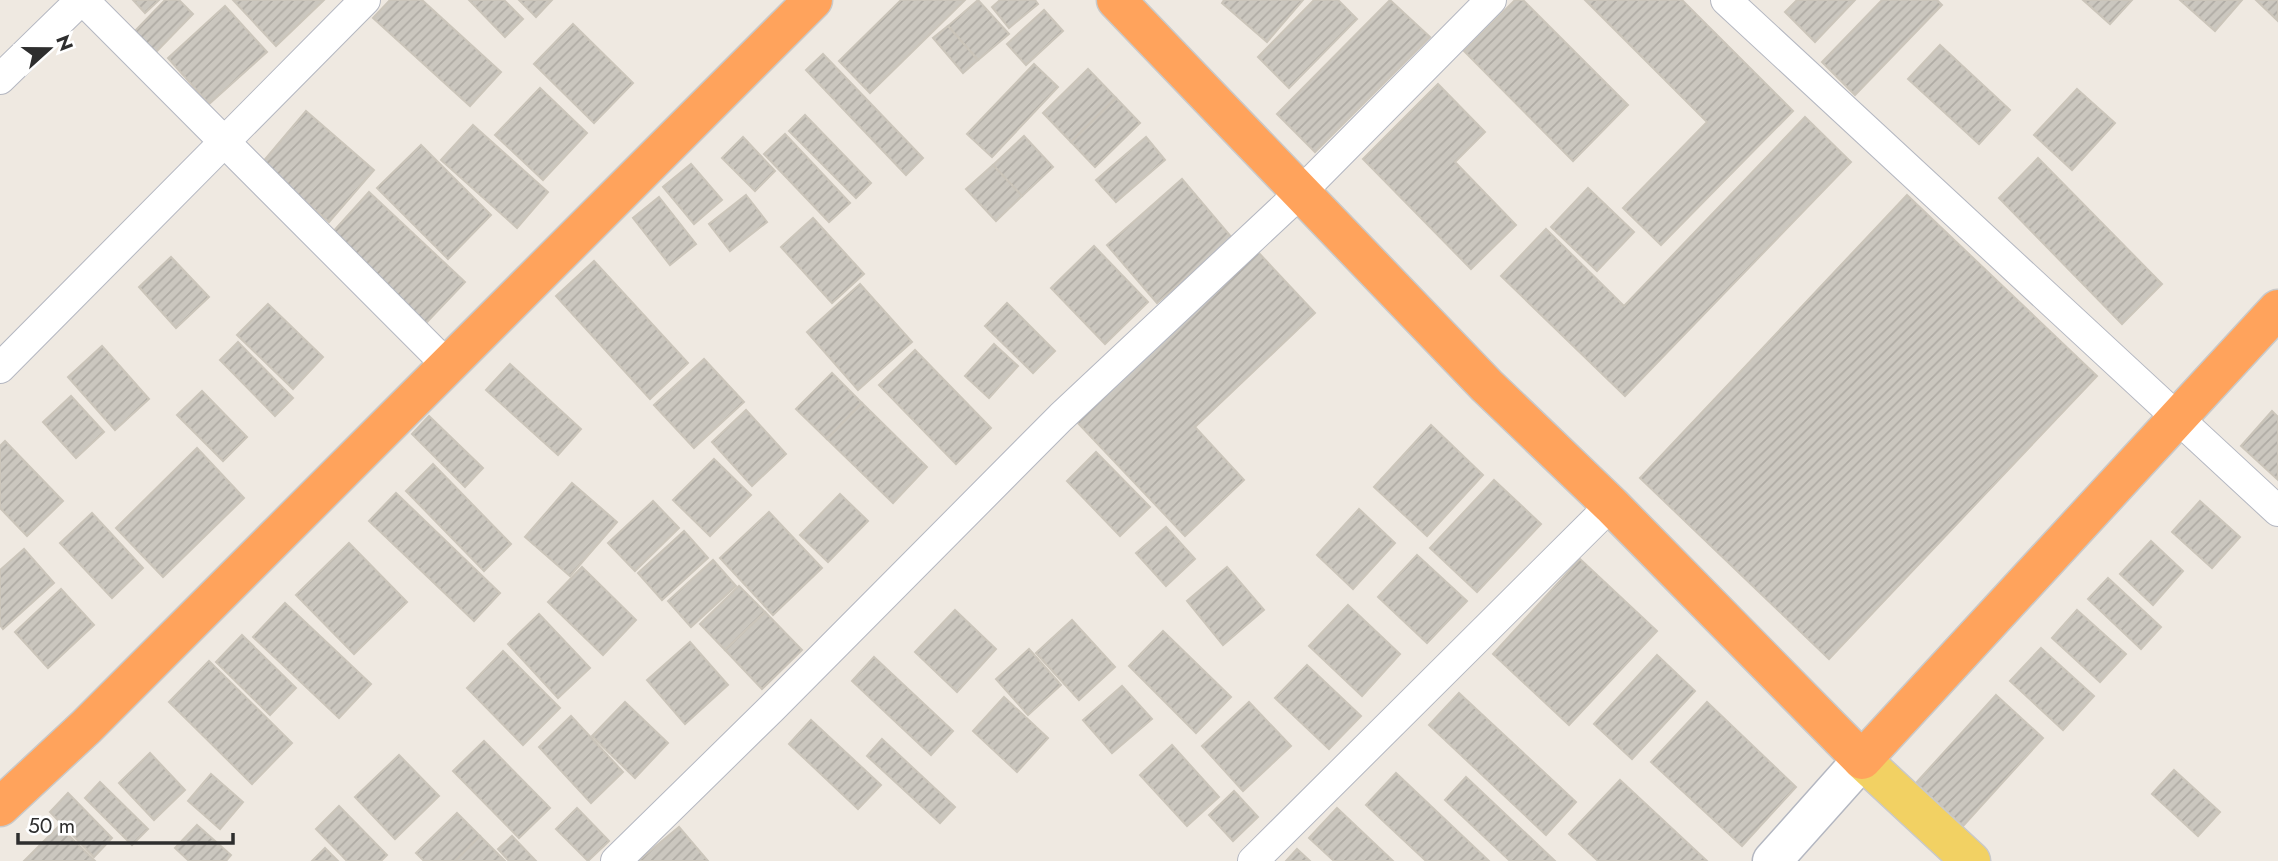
<svg xmlns="http://www.w3.org/2000/svg" width="2278" height="861" font-family="Jost,sans-serif">
<style>
.building{fill:url(#building-hatch);stroke:#cbc5ba;stroke-width:2}
.lines{fill:none;stroke-linecap:round;stroke-linejoin:round}
.street-casing{stroke:#b4b7c1;stroke-width:32}
.secondary-casing{stroke:#b4b7c1;stroke-width:41}
.primary-casing{stroke:#c9c9c9;stroke-width:41}
.highway-casing{stroke:#c9c9c9;stroke-width:41}
.street{stroke:#fff;stroke-width:30}
.secondary{stroke:#fff;stroke-width:38}
.primary{stroke:#f2d163;stroke-width:38}
.highway{stroke:#ffa35c;stroke-width:38}
</style>
<defs>
<pattern id="building-hatch" width="6" height="6" patternUnits="userSpaceOnUse" patternTransform="scale(1.75)"><rect width="6" height="6" fill="#cbc7bf"/><path d="M-1 1l2-2M0 6l6-6M5 7l2-2" fill="none" stroke="#afaba4"/></pattern>
</defs>
<rect width="100%" height="100%" fill="#efe9e1"/>
<g class="building">
<polygon points="133,0 159,0 145,13"/>
<polygon points="165,0 179,0 193,14 154,54 133,33"/>
<polygon points="233,0 324,0 276,46"/>
<polygon points="390,0 422,0 501,72 470,106 373,18"/>
<polygon points="469,0 504,0 523,19 505,37"/>
<polygon points="519,0 552,0 536,17"/>
<polygon points="901,0 965,0 870,93 839,61"/>
<polygon points="978,0 1009,34 978,60 948,26"/>
<polygon points="1000,0 1035,0 1038,4 1009,28 992,7"/>
<polygon points="1224,0 1303,0 1267,42 1222,3"/>
<polygon points="1314,0 1338,0 1357,19 1289,88 1258,57"/>
<polygon points="1390,0 1430,37 1315,152 1277,114"/>
<polygon points="1515,0 1523,0 1628,105 1573,161 1464,51"/>
<polygon points="1585,0 1682,0 1793,111 1661,245 1623,208 1707,122"/>
<polygon points="1797,0 1855,0 1815,42 1785,12"/>
<polygon points="1882,0 1937,0 1942,5 1855,95 1822,62"/>
<polygon points="2083,0 2132,0 2110,24"/>
<polygon points="2180,0 2242,0 2215,31"/>
<polygon points="2256,0 2278,0 2278,21"/>
<polygon points="225,6 267,52 209,104 168,58"/>
<polygon points="1044,10 1063,31 1026,65 1007,44"/>
<polygon points="573,24 633,83 594,123 534,64"/>
<polygon points="948,26 978,60 963,73 933,38"/>
<polygon points="1940,45 2010,110 1979,144 1908,79"/>
<polygon points="823,54 923,158 906,175 806,70"/>
<polygon points="1034,64 1058,87 992,157 967,134"/>
<polygon points="1088,69 1116,98 1071,142 1043,113"/>
<polygon points="1438,84 1485,132 1455,162 1516,225 1471,269 1363,159"/>
<polygon points="540,88 587,133 543,180 495,135"/>
<polygon points="2077,89 2115,123 2072,170 2034,135"/>
<polygon points="1116,98 1140,123 1095,167 1071,142"/>
<polygon points="306,111 374,170 329,222 262,163"/>
<polygon points="805,115 871,183 856,198 789,131"/>
<polygon points="1805,117 1851,162 1625,396 1501,276 1546,229 1624,306"/>
<polygon points="473,125 548,192 517,228 441,160"/>
<polygon points="785,134 850,203 829,222 764,154"/>
<polygon points="1024,136 1053,167 1022,196 993,165"/>
<polygon points="743,137 775,171 755,191 722,158"/>
<polygon points="1146,137 1165,160 1116,202 1096,180"/>
<polygon points="421,145 491,215 448,259 377,188"/>
<polygon points="2038,158 2162,284 2122,324 1999,198"/>
<polygon points="691,164 722,200 694,224 663,187"/>
<polygon points="993,165 1022,196 996,221 966,189"/>
<polygon points="1182,179 1232,238 1157,303 1107,245"/>
<polygon points="1588,188 1634,232 1597,271 1551,227"/>
<polygon points="369,192 465,282 426,323 331,234"/>
<polygon points="746,195 767,222 730,251 709,224"/>
<polygon points="1907,195 2097,376 1829,659 1640,478"/>
<polygon points="659,197 696,244 670,265 633,218"/>
<polygon points="813,218 864,274 832,303 781,247"/>
<polygon points="1094,246 1148,302 1105,344 1051,288"/>
<polygon points="1257,251 1315,313 1195,427 1244,480 1185,536 1076,421"/>
<polygon points="171,257 209,297 176,328 139,287"/>
<polygon points="594,261 688,363 650,399 556,296"/>
<polygon points="860,284 912,342 858,390 807,332"/>
<polygon points="1007,303 1055,351 1033,373 985,326"/>
<polygon points="268,304 323,357 293,389 237,335"/>
<polygon points="238,342 293,398 275,416 220,360"/>
<polygon points="994,344 1018,366 989,398 965,376"/>
<polygon points="102,346 149,399 115,430 68,377"/>
<polygon points="915,350 991,428 956,464 879,385"/>
<polygon points="704,359 744,402 694,448 654,405"/>
<polygon points="510,364 581,429 558,455 486,390"/>
<polygon points="832,373 862,403 827,439 796,409"/>
<polygon points="202,391 247,437 223,461 177,415"/>
<polygon points="71,396 104,432 76,458 43,422"/>
<polygon points="862,403 927,467 893,503 827,439"/>
<polygon points="746,410 786,454 752,486 712,442"/>
<polygon points="2272,411 2278,417 2278,480 2241,446"/>
<polygon points="429,416 483,468 465,487 412,434"/>
<polygon points="1431,425 1483,475 1427,536 1374,487"/>
<polygon points="5,441 63,501 27,536 0,508 0,446"/>
<polygon points="197,448 244,498 163,577 116,528"/>
<polygon points="1096,452 1150,507 1120,536 1067,481"/>
<polygon points="714,459 751,495 710,536 673,500"/>
<polygon points="433,464 511,544 484,571 406,491"/>
<polygon points="1494,480 1541,524 1477,592 1430,548"/>
<polygon points="572,483 617,522 570,576 525,537"/>
<polygon points="396,493 500,593 474,621 369,521"/>
<polygon points="840,494 868,521 828,562 800,535"/>
<polygon points="653,501 679,528 635,571 608,543"/>
<polygon points="2200,501 2240,537 2212,568 2172,532"/>
<polygon points="1359,509 1395,543 1353,589 1317,555"/>
<polygon points="769,512 822,568 773,615 720,558"/>
<polygon points="92,513 143,568 112,598 60,543"/>
<polygon points="1166,527 1195,559 1166,586 1136,553"/>
<polygon points="684,531 708,558 662,600 638,573"/>
<polygon points="2151,541 2183,571 2153,605 2120,574"/>
<polygon points="349,543 407,602 354,654 296,595"/>
<polygon points="24,549 54,583 3,629 0,625 0,570"/>
<polygon points="1417,555 1467,601 1427,643 1378,597"/>
<polygon points="1580,559 1657,631 1569,725 1493,654"/>
<polygon points="713,560 736,586 691,627 668,601"/>
<polygon points="582,567 636,620 603,655 548,602"/>
<polygon points="1227,567 1264,610 1223,645 1187,601"/>
<polygon points="2108,578 2161,627 2141,649 2088,599"/>
<polygon points="739,586 765,612 725,650 700,624"/>
<polygon points="61,589 94,625 48,668 15,632"/>
<polygon points="285,603 371,684 339,718 253,637"/>
<polygon points="1348,605 1400,654 1362,696 1309,646"/>
<polygon points="955,610 996,649 957,692 915,652"/>
<polygon points="2077,610 2126,654 2100,682 2052,638"/>
<polygon points="765,612 802,650 762,689 725,650"/>
<polygon points="539,614 590,668 558,698 508,644"/>
<polygon points="1072,620 1115,667 1079,700 1036,653"/>
<polygon points="1163,631 1231,697 1196,733 1129,666"/>
<polygon points="242,635 296,688 270,715 216,662"/>
<polygon points="690,642 728,685 685,724 647,680"/>
<polygon points="2041,648 2094,696 2063,730 2010,681"/>
<polygon points="1029,649 1061,685 1028,715 996,679"/>
<polygon points="503,651 560,708 523,745 467,688"/>
<polygon points="1657,655 1695,691 1632,759 1594,724"/>
<polygon points="874,657 953,731 931,755 852,681"/>
<polygon points="209,661 292,743 252,784 169,702"/>
<polygon points="1307,665 1361,716 1329,749 1275,698"/>
<polygon points="1122,686 1152,719 1112,753 1083,720"/>
<polygon points="1459,693 1576,802 1546,835 1429,725"/>
<polygon points="1996,695 2043,738 1963,826 1916,783"/>
<polygon points="1004,697 1048,738 1017,772 973,731"/>
<polygon points="625,702 668,743 635,778 592,736"/>
<polygon points="1249,702 1291,746 1243,791 1202,746"/>
<polygon points="1707,702 1796,787 1742,846 1651,762"/>
<polygon points="571,716 623,772 591,803 539,747"/>
<polygon points="811,720 881,785 858,809 789,744"/>
<polygon points="882,739 955,807 940,823 867,756"/>
<polygon points="484,741 550,808 519,838 453,771"/>
<polygon points="1172,745 1219,797 1187,826 1140,775"/>
<polygon points="150,753 185,790 154,820 119,783"/>
<polygon points="399,755 439,796 395,839 355,797"/>
<polygon points="2174,770 2220,812 2198,836 2152,794"/>
<polygon points="1396,773 1489,861 1426,861 1366,805"/>
<polygon points="211,774 243,802 220,829 188,801"/>
<polygon points="1466,777 1555,861 1510,861 1445,800"/>
<polygon points="1620,780 1707,861 1598,861 1569,834"/>
<polygon points="100,782 148,829 132,845 85,798"/>
<polygon points="1234,791 1258,817 1233,841 1209,815"/>
<polygon points="68,793 112,838 94,857 50,812"/>
<polygon points="339,806 387,855 381,861 347,861 316,829"/>
<polygon points="577,808 609,841 588,861 556,829"/>
<polygon points="1337,808 1393,861 1334,861 1309,838"/>
<polygon points="457,813 480,836 455,861 424,861 416,853"/>
<polygon points="197,825 231,855 226,861 189,861 175,848"/>
<polygon points="59,826 95,861 24,861"/>
<polygon points="679,827 708,861 638,861"/>
<polygon points="480,836 505,861 455,861"/>
<polygon points="512,836 536,861 509,861 498,849"/>
<polygon points="325,848 338,861 312,861"/>
<polygon points="1297,849 1310,861 1286,861"/>
</g>
<g class="lines">
<defs>
<g id="street">
<polyline points="83,0 447,365"/>
<polyline points="1726,0 2278,511"/>
<polyline points="0,79 81,0"/>
<polyline points="0,368 365,0"/>
<polyline points="616,861 772,708 1061,417 1301,192 1491,0"/>
<polyline points="1253,861 1611,505"/>
</g>
<polyline id="secondary" points="1772,861 1862,760"/>
<polyline id="primary" points="1862,760 1971,861"/>
<g id="highway">
<polyline points="1116,0 1487,386 1611,505 1862,760 2278,309"/>
<polyline points="0,807 86,727 813,0"/>
</g>
</defs>
<use href="#street" class="street-casing"/>
<use href="#secondary" class="secondary-casing"/>
<use href="#primary" class="primary-casing"/>
<use href="#highway" class="highway-casing"/>
<use href="#street" class="street"/>
<use href="#secondary" class="secondary"/>
<use href="#primary" class="primary"/>
<use href="#highway" class="highway"/>
</g>
<g transform="translate(49 49) rotate(69)" stroke="#ffffff" stroke-width="5" paint-order="stroke">
<path d="M0-5L12 26L0 18L-12 26Z" fill="#2e2e2e"/>
<text y="-10" font-size="19" font-weight="bold" text-anchor="middle" fill="#2e2e2e">N</text>
</g>
<path d="M18 833v10h215v-10" fill="none" stroke="#2e2e2e" stroke-width="3.5"/>
<text x="28" y="833" font-size="21" fill="#2e2e2e" stroke="#ffffff" stroke-width="5" paint-order="stroke">50 m</text>
</svg>
